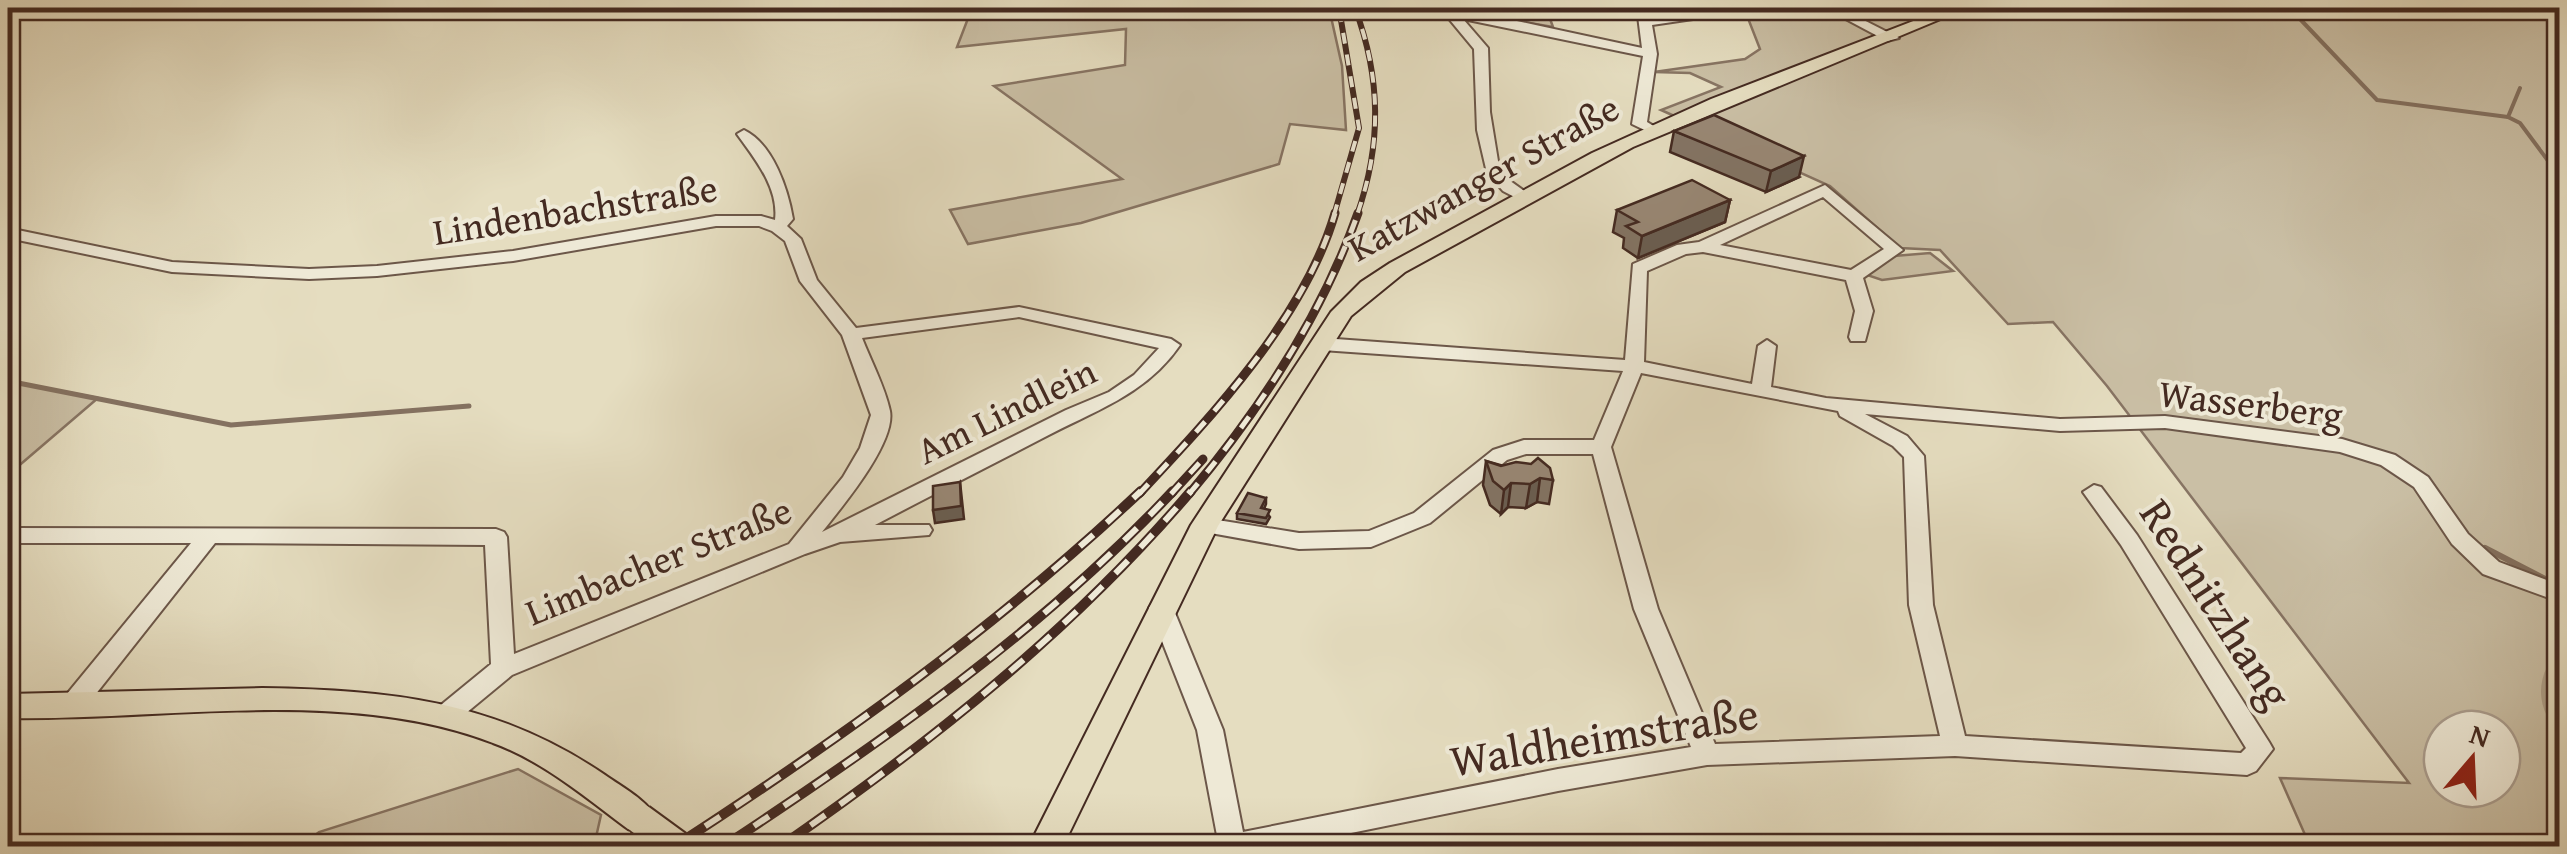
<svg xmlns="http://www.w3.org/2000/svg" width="2567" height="854" font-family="'Gentium Book Plus',serif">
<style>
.green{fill:#cabfa5;stroke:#877463;stroke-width:2.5;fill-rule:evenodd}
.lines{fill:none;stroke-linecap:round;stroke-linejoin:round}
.stream-far2{stroke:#847160;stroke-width:4}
.stream-far1{stroke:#847160;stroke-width:5}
.stream{stroke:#847160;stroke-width:6}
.river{fill:#aea08a;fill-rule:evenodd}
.minor-casing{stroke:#6c5749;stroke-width:4}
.major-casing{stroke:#442a21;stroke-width:4}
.minor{fill:#eee9d6;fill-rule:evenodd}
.major{fill:#e5ddc0;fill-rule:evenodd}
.rail-far2-casing{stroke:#442a21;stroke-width:6}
.rail-far1-casing{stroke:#442a21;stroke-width:9}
.rail-casing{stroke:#442a21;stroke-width:10}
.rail-far2{stroke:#eee9d6;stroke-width:4;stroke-dasharray:11;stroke-linecap:butt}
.rail-far1{stroke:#eee9d6;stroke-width:5;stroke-dasharray:14;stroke-linecap:butt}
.rail{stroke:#eee9d6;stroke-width:6;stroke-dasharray:18;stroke-linecap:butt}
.major-bridge-casing{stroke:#442a21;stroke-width:34;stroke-linecap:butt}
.major-bridge{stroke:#e5ddc0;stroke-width:30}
.wall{fill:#837464;stroke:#442a21;stroke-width:2.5}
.shaded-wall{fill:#6a5e51;stroke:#442a21;stroke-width:2.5}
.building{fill:#988774;stroke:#442a21;stroke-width:2.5}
.labels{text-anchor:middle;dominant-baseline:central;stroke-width:8;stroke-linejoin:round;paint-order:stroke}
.street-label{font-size:38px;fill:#442a21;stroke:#eee9d6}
.near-street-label{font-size:45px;fill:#442a21;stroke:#eee9d6}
</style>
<rect width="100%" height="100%" fill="#e5ddc0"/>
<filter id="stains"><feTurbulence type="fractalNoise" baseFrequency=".002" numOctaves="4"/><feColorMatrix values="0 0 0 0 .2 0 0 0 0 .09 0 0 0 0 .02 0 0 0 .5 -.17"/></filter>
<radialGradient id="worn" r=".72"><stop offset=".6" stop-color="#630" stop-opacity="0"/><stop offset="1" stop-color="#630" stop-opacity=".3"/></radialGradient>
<g class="green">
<polygon points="972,8 1329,8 1342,66 1346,130 1290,124 1279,164 1081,223 968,244 950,210 1122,179 994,86 1125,65 1126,29 957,47"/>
<polygon points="1456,8 1546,8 1553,27 1465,12"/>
<path d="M1744,8H2559V846H2310L2280,778L2409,783L2107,386L2053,322L2008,324L1940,250L1900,248L1830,186L1661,110L1721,87L1690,73L1654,72L1745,59L1760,49ZM2442,729H2502V789H2442Z"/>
<polygon points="1930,253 1953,271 1882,280 1864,274 1894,256"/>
<polygon points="8,381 98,398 8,475"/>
<polygon points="518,769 601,815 594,846 301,846 319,832"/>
</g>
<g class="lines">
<g class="stream-far2">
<polyline points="2274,8 2300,19 2377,100 2508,117"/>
<polyline points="2520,88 2508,117 2520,123 2560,177"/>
</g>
<polyline class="stream-far1" points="8,381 231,425 469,406"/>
<polyline class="stream" points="2485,548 2549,581 2560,581"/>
<path class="river" d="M2560,663V720L2547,716C2539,701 2539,682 2547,667Z"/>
<defs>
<g id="minor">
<polygon points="1440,8 1471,11 1642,48 1637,8 1649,8 1651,18 1683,13 1685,8 1697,8 1693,19 1652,25 1657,54 1647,122 1662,131 1655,135 1632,124 1643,56 1463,19 1488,48 1490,112 1498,161 1506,178 1534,198 1526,203 1503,191 1487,173 1477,130 1474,49"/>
<polygon points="1825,8 1840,8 1899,38 1887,41"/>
<path d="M744,130C773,144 788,189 793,219L787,226L801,239L817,280L856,328L1019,307L1171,339L1180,345C1145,396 1093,411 1041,439C985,468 930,496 875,525H929L932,530L929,535L840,542L805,554L512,675L454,723L445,726L436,723L432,716L436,709L491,664L485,545L215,543L80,714L71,717L62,714L59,707L62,700L191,543H8V528L496,529L504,532L507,537L514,654L789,544L843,477L860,448L871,415L842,335L800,281L785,241L772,231L759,226H716L513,261L377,276L309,279L172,272L8,238V228L172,262L309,269L377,266L513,251L716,216H761L775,220C779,188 755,159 737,134ZM1019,317L1159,348L1134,375L1109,392L1066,410L822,532C841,508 896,443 890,411C885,387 871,361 862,338Z"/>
<path d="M1825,185L1903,250L1863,278L1873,311L1865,341H1851L1849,337L1855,311L1846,280L1703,252L1686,254L1647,271L1644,362L1752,384L1758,346L1767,340L1776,346L1771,387L1826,398L2060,419L2165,416L2342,439L2395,455L2428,477L2468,534L2499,562L2560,585V602L2483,574L2452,544L2414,487L2381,465L2340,452L2165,428L2060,431L1865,414L1907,436L1924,456L1933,605L1965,736L2241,753L2246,748L2121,545L2083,492L2094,485L2101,487L2137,535L2269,742L2273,749L2256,771L2247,775L1955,756L1707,765L1558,791L1287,846H1219L1197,730L1149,608L1153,602H1169L1173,608L1223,730L1243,832L1558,769L1691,747L1634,609L1593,454H1526L1507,460L1430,523L1371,547L1299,549L1205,532L1197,530L1194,525L1197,520L1205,518L1299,533L1369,531L1414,513L1493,450L1524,440H1594L1623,371L1322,350L1313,344L1322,338L1625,360L1633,264L1677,245L1699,242ZM1823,197L1884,249L1851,270L1720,245ZM1641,373L1838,411L1840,416L1893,446L1904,457L1909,605L1940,736L1715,744L1658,609L1611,447Z"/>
</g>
<g id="major">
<polygon points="1947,8 1967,8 1633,147 1405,272 1351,316 1218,526 1063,846 1029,846 1191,525 1331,312 1361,282 1390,263 1592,153 1711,99"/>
<path d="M262,688C390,690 495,700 605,775C622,787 647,800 657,819L652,829L640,833L628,829C586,798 543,761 493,743C346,686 163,721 8,718V694Z"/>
</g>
</defs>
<use href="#minor" class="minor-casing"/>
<use href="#major" class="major-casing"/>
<use href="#minor" class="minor"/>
<use href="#major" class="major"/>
<defs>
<g id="rail-far2">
<path d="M1355,8C1381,78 1382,144 1357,215"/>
<polyline points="1334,215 1359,128 1339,8"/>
</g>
<g id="rail-far1">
<path d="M1139,494C1212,416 1305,317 1335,213"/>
<polyline points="1171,494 1203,459"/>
<path d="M1189,494C1259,411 1322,315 1358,213"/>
</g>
<g id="rail">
<path d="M675,846C840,739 998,626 1141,491"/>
<path d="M724,846C883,741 1042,631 1173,491"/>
<path d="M781,846C931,742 1072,631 1191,491"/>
</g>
</defs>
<use href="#rail-far2" class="rail-far2-casing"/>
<use href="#rail-far1" class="rail-far1-casing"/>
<use href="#rail" class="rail-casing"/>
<use href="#rail-far2" class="rail-far2"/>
<use href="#rail-far1" class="rail-far1"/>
<use href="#rail" class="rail"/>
<defs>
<polyline id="major-bridge" points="640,819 677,846"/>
</defs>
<use href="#major-bridge" class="major-bridge-casing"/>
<use href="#major-bridge" class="major-bridge"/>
</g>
<g class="wall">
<polygon points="1674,131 1799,177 1766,192 1670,152"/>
<polygon points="1730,200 1725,222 1638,258 1623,248 1624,238 1613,232 1617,210"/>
<polygon points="1486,461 1553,480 1549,504 1537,502 1526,508 1508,507 1501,514 1490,505 1483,485"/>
<polygon points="1266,498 1266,504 1264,509 1270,517 1266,524 1237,519 1237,513"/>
</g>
<g class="shaded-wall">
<polygon points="1804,156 1799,177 1766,192 1771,171"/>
<polygon points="1730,200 1725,222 1638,258 1642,236"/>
<polygon points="1540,478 1537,502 1526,508 1530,484"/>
<polygon points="960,482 964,519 935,523 933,510"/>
<polygon points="1511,483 1508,507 1501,514 1504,490"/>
</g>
<g class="building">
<polygon points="1714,115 1804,156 1771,171 1674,131"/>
<polygon points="1692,180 1730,200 1642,236 1626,226 1638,222 1617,210"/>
<polygon points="1538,458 1550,468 1553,480 1540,478 1530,484 1511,483 1504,490 1493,481 1486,461 1501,466 1516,462 1531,464"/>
<polygon points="960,482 961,506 933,510 933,486"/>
<polygon points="1248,493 1266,498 1261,508 1270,510 1266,518 1237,513"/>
</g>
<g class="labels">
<g class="street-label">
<text transform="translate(1483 177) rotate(-29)">Katzwanger Straße</text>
<text transform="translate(575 209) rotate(-9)">Lindenbachstraße</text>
<text transform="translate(2251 403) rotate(7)">Wasserberg</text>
<text transform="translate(1006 410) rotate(-26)">Am Lindlein</text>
<text transform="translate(658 560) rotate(-22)">Limbacher Straße</text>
</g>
<g class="near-street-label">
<text transform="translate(2217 603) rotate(57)">Rednitzhang</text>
<text transform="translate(1604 736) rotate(-9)">Waldheimstraße</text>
</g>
</g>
<rect width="2567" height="854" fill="none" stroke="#e5ddc0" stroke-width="40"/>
<rect x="10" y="10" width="2547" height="834" fill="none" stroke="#442a21" stroke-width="5"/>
<rect x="20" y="20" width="2527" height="814" fill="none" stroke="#442a21" stroke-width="2.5"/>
<g transform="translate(2472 759) rotate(19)"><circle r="48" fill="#eee9d6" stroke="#aa9d8e" stroke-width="2.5"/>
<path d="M0-8L18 38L0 25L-18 38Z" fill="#8f2418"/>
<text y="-15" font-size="28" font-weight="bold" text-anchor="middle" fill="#442a21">N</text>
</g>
<rect width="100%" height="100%" filter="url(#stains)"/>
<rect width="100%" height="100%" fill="url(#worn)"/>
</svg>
